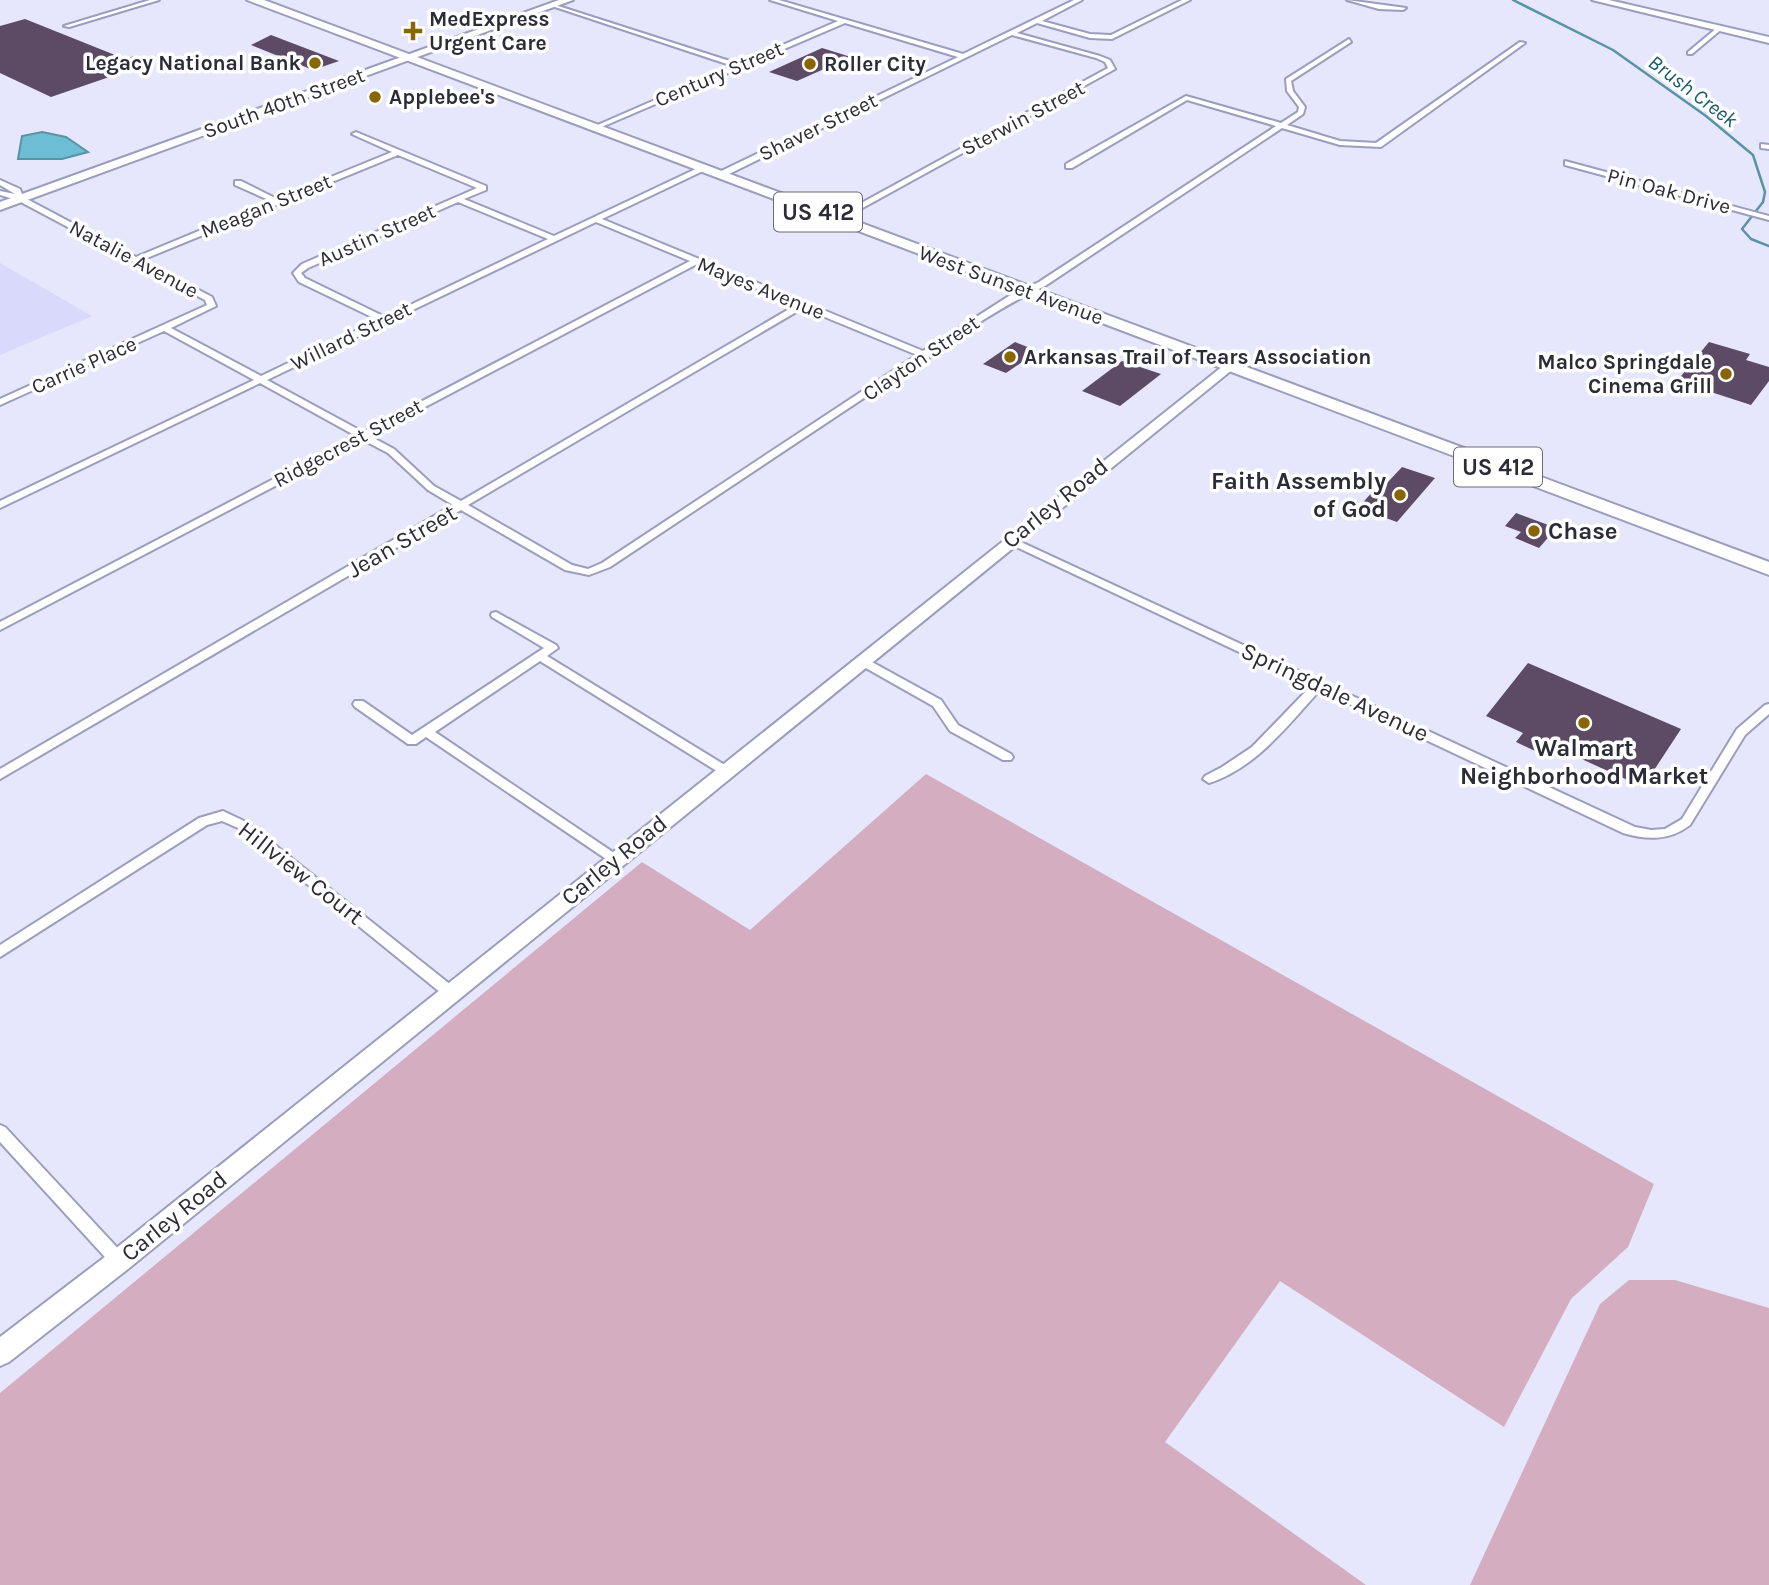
<svg xmlns="http://www.w3.org/2000/svg" width="1769" height="1585" font-family="Karla,sans-serif">
<style>
.built{fill:#d8d9fb}
.green{fill:#d4adc0}
.water{fill:#6dbdd4;stroke:#5a92a6;stroke-width:2}
.lines{fill:none;stroke-linecap:round;stroke-linejoin:round}
.stream{stroke:#5a92a6;stroke-width:2.5}
.building{fill:#5d4b65}
.street-casing{stroke:#9b9dbd;stroke-width:4}
.secondary-casing{stroke:#9b9dbd;stroke-width:4}
.highway-casing{stroke:#9b9dbd;stroke-width:4}
.street{fill:#fff;fill-rule:evenodd}
.secondary{fill:#fff;fill-rule:evenodd}
.highway{fill:#fff;fill-rule:evenodd}
.poi-dot{fill:#896604;stroke:#fff;stroke-width:2.5}
.labels{text-anchor:middle;dominant-baseline:central;stroke-width:7;stroke-linejoin:round;paint-order:stroke}
.far-poi-label{font-size:21px;font-weight:bold;fill:#2c2c39;stroke:#fff;text-anchor:start}
.far-street-label{font-size:21px;fill:#2c2c39;stroke:#fff}
.far-water-label{font-size:21px;font-style:italic;fill:#185a6b;stroke:#fff}
.shield{fill:#fff;stroke:#6b6b74;stroke-width:2}
.shield-label{font-size:23px;font-weight:bold;fill:#2c2c39}
.poi-label{font-size:24px;font-weight:bold;fill:#2c2c39;stroke:#fff;text-anchor:end}
.street-label{font-size:24px;fill:#2c2c39;stroke:#fff}
</style>
<rect width="100%" height="100%" fill="#e6e7fc"/>
<polygon class="built" points="0,263 92,316 0,355"/>
<g class="green">
<polygon points="926,774 1654,1184 1628,1247 1571,1299 1504,1427 1280,1281 1165,1442 1366,1585 0,1585 0,1393 642,862 750,930"/>
<polygon points="1629,1280 1675,1280 1769,1308 1769,1585 1470,1585 1600,1304"/>
</g>
<polygon class="water" points="42,132 66,137 88,152 62,159 18,159 22,136"/>
<g class="lines">
<polyline class="stream" points="1513,0 1613,50 1706,116 1753,155 1765,192 1763,202 1742,229 1751,239 1769,246"/>
</g>
<g class="building">
<polygon points="25,19 125,59 134,56 150,63 51,97 0,73 0,26"/>
<polygon points="271,35 339,61 313,70 251,45"/>
<polygon points="822,48 851,57 797,81 769,72"/>
<polygon points="1015,342 1038,351 1006,373 983,364"/>
<polygon points="1709,342 1750,354 1746,360 1769,367 1769,381 1751,405 1677,381"/>
<polygon points="1122,361 1161,374 1120,406 1082,391"/>
<polygon points="1402,467 1435,478 1397,522 1358,508 1383,480 1388,482"/>
<polygon points="1516,513 1551,526 1548,530 1553,532 1539,548 1515,538 1521,532 1505,526"/>
<polygon points="1528,663 1681,729 1643,787 1542,741 1535,751 1516,742 1523,733 1486,716"/>
</g>
<g class="lines">
<defs>
<g id="street">
<polygon points="150,0 159,0 69,27 64,26"/>
<polygon points="770,0 779,0 963,54 1074,0 1082,0 1042,21 1090,34 1111,35 1182,0 1190,0 1112,39 1090,38 1037,23 1017,33 1100,56 1110,60 1115,69 837,222 834,222 834,218 1108,68 1105,62 1096,58 1012,35 723,177 717,177 717,173 958,57 845,23 597,129 593,129 593,127 733,66 552,6 552,4 739,64 838,21"/>
<polygon points="1347,0 1406,8 1403,10 1379,9"/>
<polygon points="1718,27 1723,28 1692,54 1688,54 1688,52"/>
<path d="M1349,39L1351,42L1291,81L1293,91L1305,107L1303,114L1287,125L1340,141L1376,143L1520,42L1525,43L1381,147L1340,145L1282,128L1045,286C1004,305 967,330 930,355L929,358H924L610,567L589,575L565,570L461,510L0,779V769L453,505L428,490L388,453L363,440L0,630V622L356,436L260,383L0,508V501L254,380L164,331L0,405V399L207,305L205,300L17,200L0,195V191L15,194L0,185V180L20,189L23,197L136,257L271,201L235,185V181H241L277,199L392,152L354,135L352,134L356,132L486,186V190L464,199L554,236L702,166H705V170L602,219L923,351L1009,296L1039,282L1276,126L1187,100L1072,168H1066V164L1186,96L1281,123L1298,112L1299,107L1287,91L1286,79ZM398,155L477,188L302,264L293,273L299,282L378,320L261,376L171,328L216,306L212,297L142,260ZM458,202L548,239L385,317L305,278L301,273L308,268ZM596,222L690,261L363,432L267,380ZM697,264L796,305L461,501L434,486L394,449L370,436ZM803,308L917,355L602,563L588,569L572,565L468,505Z"/>
<polygon points="1761,144 1769,145 1769,149 1761,148"/>
<polygon points="1565,161 1769,216 1769,220 1565,165"/>
<path d="M1010,537L1635,827L1651,830L1665,829L1682,819L1737,729L1765,705L1769,704V714L1745,735L1690,825C1669,841 1647,840 1623,833L1320,690C1288,725 1256,768 1209,783L1203,779L1205,776L1222,767L1252,747L1311,686L1006,542L1005,540Z"/>
<polygon points="496,612 556,645 558,648 547,656 728,767 730,770 728,773 720,773 540,661 435,732 620,857 621,860 620,863 615,865 426,737 416,744 408,744 355,707 353,704 355,701 363,701 412,735 544,648 492,617 491,615 492,613"/>
<polygon points="861,656 941,700 958,725 1011,754 1013,757 1011,760 1003,760 950,731 933,706 857,663 855,660"/>
<polygon points="223,811 246,822 456,989 458,993 456,997 451,999 446,997 238,828 222,821 207,825 0,957 0,945 199,818"/>
<polygon points="0,1125 5,1127 125,1256 127,1261 125,1266 119,1268 113,1266 0,1142"/>
</g>
<g id="secondary">
<polygon points="559,0 573,0 0,210 0,202"/>
<polygon points="1592,0 1609,0 1769,37 1769,43"/>
<polygon points="1228,362 1233,363 1233,369 128,1269 9,1362 0,1366 0,1337 110,1253"/>
</g>
<polygon id="highway" points="247,0 264,0 1769,562 1769,575"/>
</defs>
<use href="#street" class="street-casing"/>
<use href="#secondary" class="secondary-casing"/>
<use href="#highway" class="highway-casing"/>
<use href="#street" class="street"/>
<use href="#secondary" class="secondary"/>
<use href="#highway" class="highway"/>
</g>
<g class="poi-dot">
<path d="M409.5 20.5h7v7h7v7h-7v7h-7v-7h-7v-7h7z"/>
<circle cx="315" cy="63" r="7"/>
<circle cx="810" cy="64" r="7"/>
<circle cx="375" cy="97" r="7"/>
<circle cx="1010" cy="357" r="7"/>
<circle cx="1726" cy="374" r="7"/>
<circle cx="1400" cy="495" r="7"/>
<circle cx="1534" cy="531" r="7"/>
<circle cx="1584" cy="723" r="7"/>
</g>
<g class="labels">
<g class="far-poi-label">
<text x="429" y="19">MedExpress<tspan x="429" dy="24">Urgent Care</tspan></text>
<text x="301" y="63" text-anchor="end">Legacy National Bank</text>
<text x="824" y="64">Roller City</text>
<text x="389" y="97">Applebee's</text>
<text x="1024" y="357">Arkansas Trail of Tears Association</text>
<text x="1712" y="362" text-anchor="end">Malco Springdale<tspan x="1712" dy="24">Cinema Grill</tspan></text>
</g>
<g class="far-street-label">
<text transform="translate(719 74) rotate(-23)">Century Street</text>
<text transform="translate(284 103) rotate(-20)">South 40th Street</text>
<text transform="translate(1023 118) rotate(-28)">Sterwin Street</text>
<text transform="translate(818 127) rotate(-26)">Shaver Street</text>
<text transform="translate(1669 191) rotate(15)">Pin Oak Drive</text>
<text transform="translate(266 206) rotate(-22)">Meagan Street</text>
<text transform="translate(377 235) rotate(-24)">Austin Street</text>
<text transform="translate(134 259) rotate(28)">Natalie Avenue</text>
<text transform="translate(1011 285) rotate(20)">West Sunset Avenue</text>
<text transform="translate(761 288) rotate(22)">Mayes Avenue</text>
<text transform="translate(351 336) rotate(-26)">Willard Street</text>
<text transform="translate(921 358) rotate(-34)">Clayton Street</text>
<text transform="translate(84 365) rotate(-24)">Carrie Place</text>
<text transform="translate(348 443) rotate(-28)">Ridgecrest Street</text>
</g>
<g class="far-water-label">
<text transform="translate(1693 91) rotate(37)">Brush Creek</text>
</g>
<g class="shield">
<rect x="774" y="192.5" width="88" height="39" rx="5"/>
<rect x="1454" y="447.5" width="88" height="39" rx="5"/>
</g>
<g class="shield-label">
<text x="818" y="212">US 412</text>
<text x="1498" y="467">US 412</text>
</g>
<g class="poi-label">
<text x="1386" y="481">Faith Assembly<tspan x="1386" dy="28">of God</tspan></text>
<text x="1548" y="531" text-anchor="start">Chase</text>
<text x="1584" y="748" text-anchor="middle">Walmart<tspan x="1584" dy="28">Neighborhood Market</tspan></text>
</g>
<g class="street-label">
<text transform="translate(1055 503) rotate(-39)">Carley Road</text>
<text transform="translate(402 541) rotate(-30)">Jean Street</text>
<text transform="translate(1335 692) rotate(25)">Springdale Avenue</text>
<text transform="translate(614 860) rotate(-39)">Carley Road</text>
<text transform="translate(301 873) rotate(38)">Hillview Court</text>
<text transform="translate(174 1216) rotate(-39)">Carley Road</text>
</g>
</g>
</svg>
